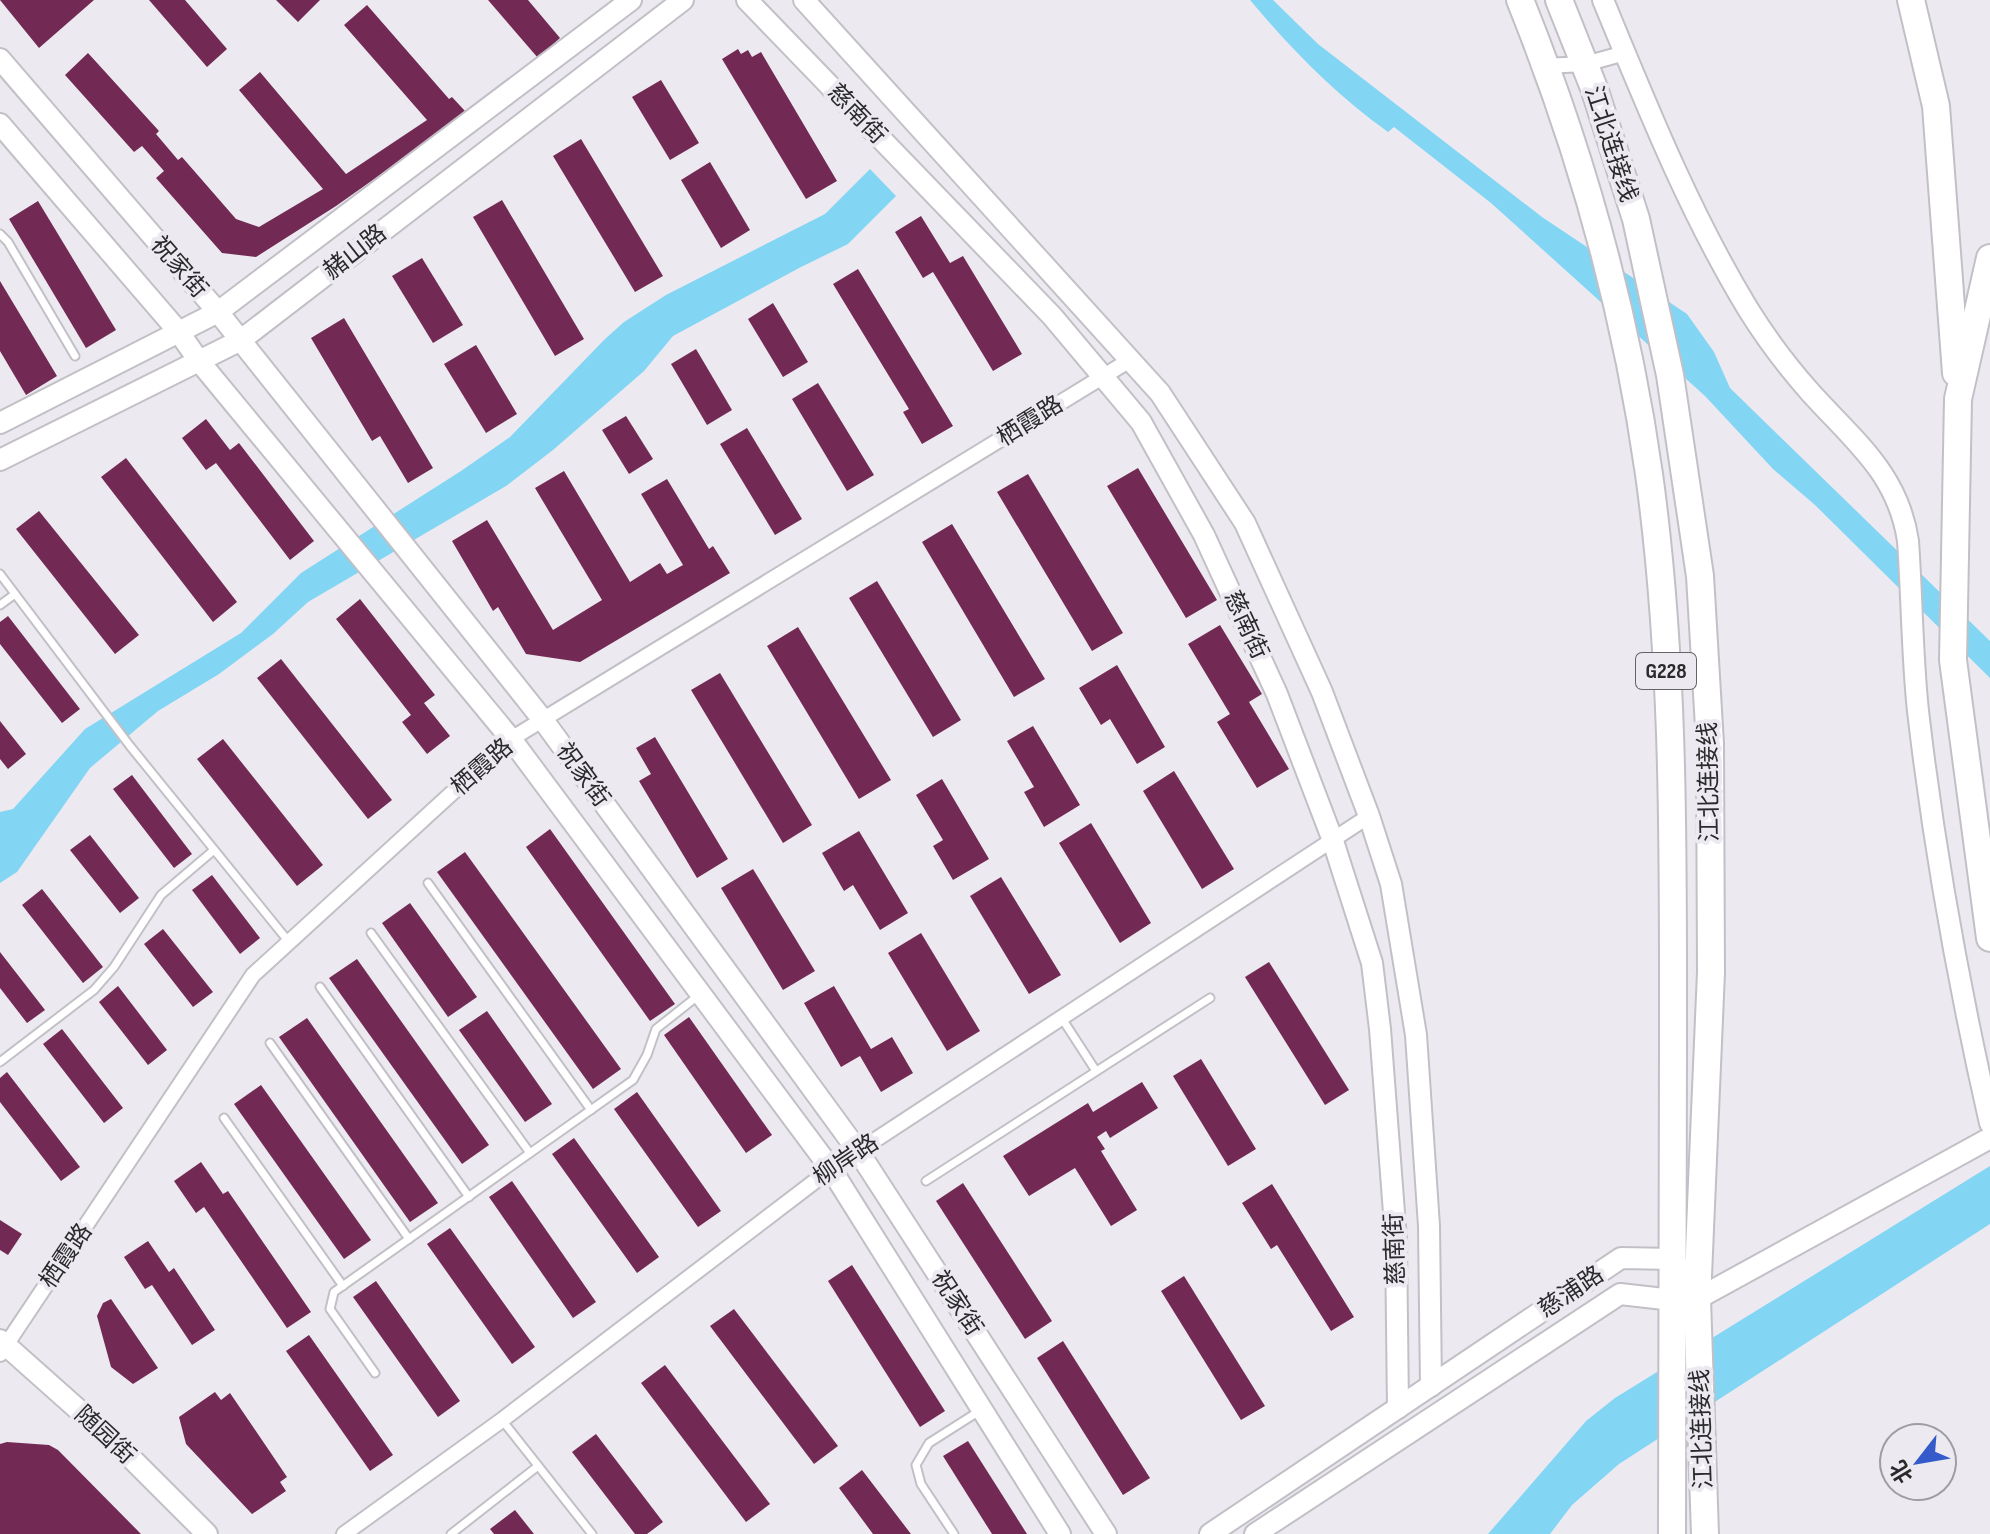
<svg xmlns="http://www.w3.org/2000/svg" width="1990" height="1534" font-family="'Sofia Sans Condensed','Noto Sans SC',sans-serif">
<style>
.water{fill:#83d5f4}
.building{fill:#722a54}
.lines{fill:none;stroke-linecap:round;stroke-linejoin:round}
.lane-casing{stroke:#c2c0c6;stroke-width:11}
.street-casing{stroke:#c2c0c6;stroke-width:18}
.secondary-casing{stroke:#c2c0c6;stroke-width:24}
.highway-casing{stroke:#c2c0c6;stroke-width:30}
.lane{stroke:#fff;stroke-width:7}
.street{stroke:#fff;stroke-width:14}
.secondary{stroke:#fff;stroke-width:20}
.highway{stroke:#fff;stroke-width:26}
.labels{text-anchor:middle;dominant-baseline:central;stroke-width:8;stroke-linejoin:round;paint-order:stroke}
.shield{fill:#eceaf0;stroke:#646467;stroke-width:2}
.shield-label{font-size:22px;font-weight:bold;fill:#2a2a2c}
.street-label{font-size:24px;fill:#2a2a2c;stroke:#eceaf0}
</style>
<rect width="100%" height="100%" fill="#eceaf0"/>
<g class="water">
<path d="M1250,0H1273L1318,44L1542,217L1687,314L1714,352L1730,388L1990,641V678L1815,505L1773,469L1705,396L1491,203L1394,127L1388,132C1336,95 1291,49 1250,0Z"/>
<polygon points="870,169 896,196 848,244 801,267 673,336 644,371 553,450 506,486 308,602 273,634 219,674 158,711 90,768 17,872 0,883 0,812 13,809 85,729 241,633 301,573 461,471 510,437 605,339 624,322 666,295 825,214"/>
<polygon points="1990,1166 1990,1224 1619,1464 1572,1505 1550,1534 1488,1534 1586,1421 1615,1398"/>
</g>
<g class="building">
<polygon points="0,0 94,0 39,48"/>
<polygon points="149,0 185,0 227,49 207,67"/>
<polygon points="276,0 320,0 298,22"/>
<polygon points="488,0 528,0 560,38 538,58"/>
<polygon points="367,5 449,99 452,97 465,111 438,134 336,206 256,257 222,253 156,178 164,171 142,146 134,152 65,75 88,53 159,131 156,134 178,160 182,157 236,219 259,227 323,189 239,90 260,72 346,174 427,120 344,25"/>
<polygon points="738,49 741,54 748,50 752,57 761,52 837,181 806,199 722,59"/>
<polygon points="661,80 699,143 670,160 632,97"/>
<polygon points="581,139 663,276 635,292 553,156"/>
<polygon points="710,162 750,230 721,248 681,180"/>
<polygon points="502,200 584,339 555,356 473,217"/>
<polygon points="38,201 116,330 86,348 9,219"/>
<polygon points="921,216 950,263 963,256 1022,354 993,371 933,272 923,278 895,232"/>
<polygon points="422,258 463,325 433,343 392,276"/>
<polygon points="858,269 953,426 922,444 903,412 909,409 833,284"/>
<polygon points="0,281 57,376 26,395 0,351"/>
<polygon points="773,303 808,362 783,377 748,319"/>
<polygon points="344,318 433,468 408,483 380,436 372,441 311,338"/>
<polygon points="476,345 517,414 486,433 444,364"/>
<polygon points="696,349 732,410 707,425 671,364"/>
<polygon points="818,383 874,475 847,491 792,399"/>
<polygon points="626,416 653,459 629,474 602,430"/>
<polygon points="206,419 230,450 239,443 314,541 290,560 216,463 206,470 182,438"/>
<polygon points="747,428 802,519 775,535 720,444"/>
<polygon points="126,458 237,602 213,622 101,477"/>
<polygon points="1138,468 1217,600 1186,618 1107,486"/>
<polygon points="564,471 630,582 660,563 667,574 683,565 641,494 667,479 709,549 713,546 730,573 580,662 526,654 498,607 493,611 452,541 487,520 553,630 602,600 535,488"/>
<polygon points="1028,474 1123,633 1092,651 997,492"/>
<polygon points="39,511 139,635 115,654 16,529"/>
<polygon points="952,524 1045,679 1014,697 922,542"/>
<polygon points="877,581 961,720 933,737 849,598"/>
<polygon points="360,599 435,695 424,703 450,736 427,754 402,722 411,715 336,619"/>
<polygon points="8,616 80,709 62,723 0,644 0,622"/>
<polygon points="1220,625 1262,694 1249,702 1289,769 1257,788 1217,722 1230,714 1188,644"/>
<polygon points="798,627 891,780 859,799 767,646"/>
<polygon points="281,659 392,800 368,819 257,678"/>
<polygon points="1117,665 1165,747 1137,764 1110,719 1101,725 1079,688"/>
<polygon points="720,673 812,825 783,843 691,690"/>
<polygon points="0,721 26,754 8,769 0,759"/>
<polygon points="1033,726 1080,805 1044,827 1024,792 1034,787 1007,741"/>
<polygon points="655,737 728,859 697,878 639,781 651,774 636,748"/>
<polygon points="223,739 323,865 297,886 197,759"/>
<polygon points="1174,771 1234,869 1202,889 1143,791"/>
<polygon points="132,775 192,854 174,868 113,789"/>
<polygon points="942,779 989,859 953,880 933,846 943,840 916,795"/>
<polygon points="1091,823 1151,923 1120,943 1059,843"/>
<polygon points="550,829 675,1004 650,1021 526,847"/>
<polygon points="859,831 908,913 880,930 853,885 844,891 822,853"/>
<polygon points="90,835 139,898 120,913 70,850"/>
<polygon points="465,852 621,1069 593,1089 437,872"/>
<polygon points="753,869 815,971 783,990 721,888"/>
<polygon points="212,875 260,938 240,954 192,890"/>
<polygon points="1001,877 1061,975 1029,994 970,896"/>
<polygon points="42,889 103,967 83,983 22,905"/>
<polygon points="410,903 477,997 448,1017 382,923"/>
<polygon points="163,929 213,992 193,1007 144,944"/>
<polygon points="921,933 980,1031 947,1051 888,953"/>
<polygon points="0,952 45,1010 27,1023 0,988"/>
<polygon points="357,959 489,1145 462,1164 329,978"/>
<polygon points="1269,962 1349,1090 1325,1105 1245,977"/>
<polygon points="118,986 167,1050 148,1065 99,1002"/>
<polygon points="834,986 871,1049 892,1037 913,1073 881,1092 860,1056 841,1067 804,1003"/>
<polygon points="487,1011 552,1104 525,1122 459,1030"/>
<polygon points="689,1017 772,1135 746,1153 664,1035"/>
<polygon points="307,1018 438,1203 410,1222 279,1037"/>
<polygon points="62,1029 123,1108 104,1123 43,1044"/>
<polygon points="1201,1059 1256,1149 1228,1166 1173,1076"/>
<polygon points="7,1072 80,1167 61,1181 0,1102 0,1078"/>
<polygon points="1142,1082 1158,1108 1110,1138 1106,1131 1097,1137 1105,1149 1101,1151 1137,1210 1111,1226 1075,1168 1029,1196 1003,1156 1088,1103 1093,1112"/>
<polygon points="261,1085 371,1240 344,1259 234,1104"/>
<polygon points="637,1092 721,1211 698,1227 614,1109"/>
<polygon points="574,1138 659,1257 637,1273 552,1154"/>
<polygon points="201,1162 223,1194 228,1191 311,1312 287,1328 204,1207 196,1213 174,1181"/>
<polygon points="512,1181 596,1302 573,1318 489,1197"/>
<polygon points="963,1183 1052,1321 1025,1339 936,1201"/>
<polygon points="1272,1184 1354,1317 1331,1331 1277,1245 1271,1249 1242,1203"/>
<polygon points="0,1220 22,1234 8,1255 0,1250"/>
<polygon points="450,1228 535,1347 512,1364 427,1244"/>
<polygon points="148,1241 169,1272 174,1268 215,1330 192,1345 152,1285 145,1289 124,1257"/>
<polygon points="852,1265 945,1411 920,1427 828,1281"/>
<polygon points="1184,1276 1265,1406 1241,1420 1161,1291"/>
<polygon points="376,1281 460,1401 438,1417 353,1297"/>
<polygon points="111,1299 158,1368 133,1384 111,1367 97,1316 103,1303"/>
<polygon points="734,1309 838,1446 814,1464 710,1326"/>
<polygon points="309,1335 393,1455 370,1471 286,1351"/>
<polygon points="1063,1341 1150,1478 1123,1495 1037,1358"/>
<polygon points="665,1365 770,1504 746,1522 641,1383"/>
<polygon points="215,1392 221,1400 230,1393 287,1477 280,1482 286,1491 252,1514 186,1444 179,1417"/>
<polygon points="596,1434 663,1522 647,1534 635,1534 572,1452"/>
<polygon points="968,1441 1027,1534 992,1534 943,1456"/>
<polygon points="7,1442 49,1445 58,1450 141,1534 0,1534 0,1444"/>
<polygon points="862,1470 911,1534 873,1534 839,1488"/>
<polygon points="515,1510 534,1534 494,1534 490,1529"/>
</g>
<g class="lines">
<defs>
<g id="lane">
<polyline points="0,234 8,242 75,356"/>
<polyline points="0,574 130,746 289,942"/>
<polyline points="0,605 15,594"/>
<polyline points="428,883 591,1110"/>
<polyline points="371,933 530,1153"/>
<polyline points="320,987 469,1197"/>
<polyline points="1061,1017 1096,1071"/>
<polyline points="270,1043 409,1239"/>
<polyline points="0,1062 94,990 114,967 161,895 214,850"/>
<polyline points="224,1118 343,1286"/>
<polyline points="926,1181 1210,998"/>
<polyline points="375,1373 330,1309 334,1292 633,1080 647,1055 656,1029 699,995"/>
<polyline points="502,1420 592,1534"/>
<polyline points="451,1534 538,1466"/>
<polyline points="954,1534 921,1484 916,1465 929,1443 981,1410"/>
</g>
<g id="street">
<polyline points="1544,66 1585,64 1625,53"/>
<polyline points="0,1354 253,975 511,739 1130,360"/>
<polyline points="344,1534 502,1420 831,1169 1369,816"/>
</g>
<g id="secondary">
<polyline points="747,0 1052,316 1141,422 1204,535 1277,694 1332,838 1372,963 1380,1029 1396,1239 1398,1408"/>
<polyline points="804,0 1160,393 1245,523 1322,692 1369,816 1391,884 1416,1035 1429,1226 1431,1386"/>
<path d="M1603,0C1646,104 1689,212 1748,309C1766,338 1787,366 1810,392C1853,440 1898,473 1908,541C1912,597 1912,655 1918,711C1934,849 1959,987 1990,1123"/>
<polyline points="0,59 218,312 543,720 858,1151 1106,1534"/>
<polyline points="0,124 178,331 199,361 511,739 831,1169 1060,1534"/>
<polyline points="0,423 218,312 631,0"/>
<polyline points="0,460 241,340 683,0"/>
<polyline points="0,1340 118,1445 207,1534"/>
<polyline points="1210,1534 1621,1258 1673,1259 1679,1268"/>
<polyline points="1255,1534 1620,1294 1673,1300 1697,1299 1990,1138"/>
</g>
<g id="highway">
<path d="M1520,0C1581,151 1626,312 1649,474C1675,661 1673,853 1673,1042C1673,1206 1673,1370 1672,1534"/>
<polyline points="1559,0 1594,88 1636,219 1670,375 1700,576 1710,744 1711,972 1697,1299 1705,1534"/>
<polyline points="1911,0 1936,106 1956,373"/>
<polyline points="1990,258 1958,399 1953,660 1990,938"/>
</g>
</defs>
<use href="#lane" class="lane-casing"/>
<use href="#street" class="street-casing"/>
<use href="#secondary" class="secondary-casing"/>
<use href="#highway" class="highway-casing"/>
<use href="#lane" class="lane"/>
<use href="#street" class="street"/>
<use href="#secondary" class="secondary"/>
<use href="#highway" class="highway"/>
</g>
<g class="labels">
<rect class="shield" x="1636" y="653" width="60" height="36" rx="6"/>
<g class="shield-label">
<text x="1666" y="671">G228</text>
</g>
<g class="street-label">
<text transform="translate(857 114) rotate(46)">慈南街</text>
<text transform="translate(1611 144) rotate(72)">江北连接线</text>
<text transform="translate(355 252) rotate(-38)">赭山路</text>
<text transform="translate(179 267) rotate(49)">祝家街</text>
<text transform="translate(1030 421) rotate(-32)">栖霞路</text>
<text transform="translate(1246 625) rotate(65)">慈南街</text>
<text transform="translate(482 767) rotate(-41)">栖霞路</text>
<text transform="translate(583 775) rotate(54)">祝家街</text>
<text transform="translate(1709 782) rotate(-91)">江北连接线</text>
<text transform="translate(846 1160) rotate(-34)">柳岸路</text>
<text transform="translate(1395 1249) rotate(-92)">慈南街</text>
<text transform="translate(66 1256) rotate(-56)">栖霞路</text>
<text transform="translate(1571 1292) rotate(-34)">慈浦路</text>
<text transform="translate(957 1303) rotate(57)">祝家街</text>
<text transform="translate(1702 1429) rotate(-92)">江北连接线</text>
<text transform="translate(105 1435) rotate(43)">随园街</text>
</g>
</g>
<g transform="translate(1918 1462) rotate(239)"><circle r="38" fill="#eceaf0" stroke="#9e9da2" stroke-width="2"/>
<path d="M0-6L14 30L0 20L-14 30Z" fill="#355bcb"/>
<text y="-12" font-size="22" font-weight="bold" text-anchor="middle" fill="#2a2a2c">北</text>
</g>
</svg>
